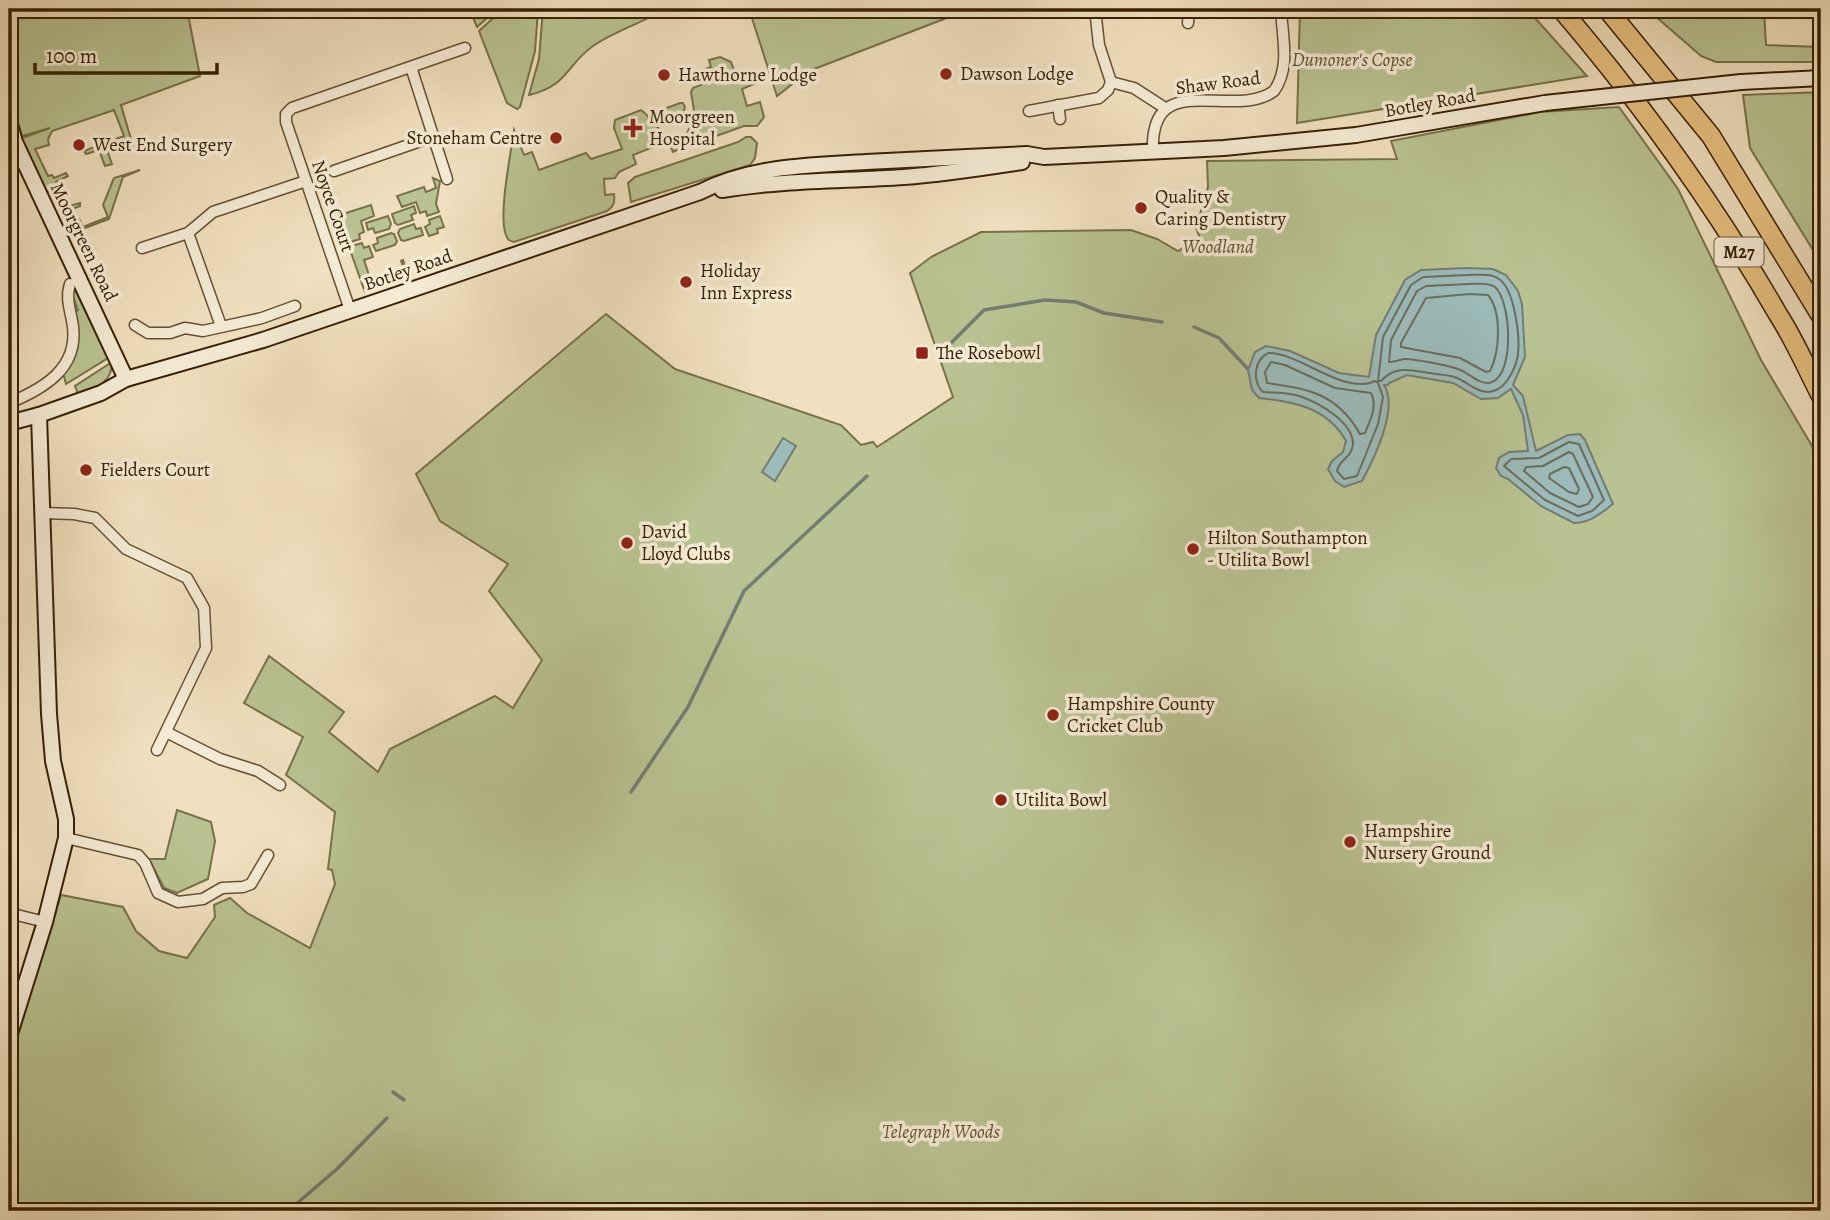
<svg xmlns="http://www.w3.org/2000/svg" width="1830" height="1220" font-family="Alegreya,serif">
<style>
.green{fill:#b9c292;stroke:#78714a;stroke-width:2}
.water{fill:#9cbbba;stroke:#747d71;stroke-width:2}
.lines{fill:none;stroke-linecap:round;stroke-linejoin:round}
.shore{stroke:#6a6e5e;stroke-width:2}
.stream{stroke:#747d71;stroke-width:3.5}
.street-casing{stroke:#665032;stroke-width:13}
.secondary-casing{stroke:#382003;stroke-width:18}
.highway-casing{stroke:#382003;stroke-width:21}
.street{stroke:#f5ebd5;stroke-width:10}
.secondary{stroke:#f5ebd5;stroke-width:14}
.highway{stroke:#e8c080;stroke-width:18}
.secondary-bridge-casing{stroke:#382003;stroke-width:18;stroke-linecap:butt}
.secondary-bridge{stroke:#f5ebd5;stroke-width:14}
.poi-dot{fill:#8f2418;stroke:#f5ebd5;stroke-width:2.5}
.labels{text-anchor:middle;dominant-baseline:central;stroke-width:7;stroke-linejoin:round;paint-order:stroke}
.shield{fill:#f5ebd5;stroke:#715d42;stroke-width:2}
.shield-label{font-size:18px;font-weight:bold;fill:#382003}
.park-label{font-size:19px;font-style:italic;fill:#5f512e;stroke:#f5ebd5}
.poi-label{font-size:19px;fill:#382003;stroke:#f5ebd5;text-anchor:start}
.street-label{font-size:19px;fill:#382003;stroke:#f5ebd5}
</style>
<rect width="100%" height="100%" fill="#f0e0bf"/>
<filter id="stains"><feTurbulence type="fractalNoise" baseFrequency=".00286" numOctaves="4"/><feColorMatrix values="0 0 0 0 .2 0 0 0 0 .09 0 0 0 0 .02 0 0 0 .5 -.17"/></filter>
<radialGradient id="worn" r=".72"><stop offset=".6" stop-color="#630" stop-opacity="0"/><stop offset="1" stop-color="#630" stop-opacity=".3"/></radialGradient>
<g class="green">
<polygon points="9,9 187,9 200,76 121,105 133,146 108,153 112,164 105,166 99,150 86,154 84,151 124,136 114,110 52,131 48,139 49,145 35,149 48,176 52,175 54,178 66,173 68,176 56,182 66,207 80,203 80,206 62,213 50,191 46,192 22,138 50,128 22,136 9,99"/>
<polygon points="473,9 497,9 477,27 470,10"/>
<polygon points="503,9 538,9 535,51 520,107 517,109 507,103 479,31"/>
<path d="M543,9H666C642,23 616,30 593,46C566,65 568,86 529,95L539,59Z"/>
<polygon points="749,9 970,9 809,71 777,96"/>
<polygon points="1300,9 1527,9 1587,76 1297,123"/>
<polygon points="1647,9 1764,9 1766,45 1821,47 1821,62 1716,62 1701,56"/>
<polygon points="720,57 731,62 738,80 754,84 742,89 747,106 760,102 764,117 757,126 744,126 694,144 690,143 686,136 695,116 691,92 693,88 715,79 712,70 684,79 683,77 711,67 709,60"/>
<polygon points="1821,92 1821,176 1814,180 1821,194 1821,263 1750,148 1743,95"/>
<polygon points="680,103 683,103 685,107 683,114 665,120 658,117 661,110"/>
<polygon points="1619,107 1678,189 1761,360 1821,461 1821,1211 9,1211 9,1063 61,895 123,907 136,931 159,951 187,958 215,917 214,905 230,898 247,913 310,948 335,884 332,870 328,869 335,812 286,775 303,737 244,703 269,656 344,712 329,732 378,772 390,749 495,696 513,708 542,660 489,591 508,564 440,521 416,474 606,314 675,369 841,425 861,445 873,442 877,447 953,397 910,273 931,257 981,232 1131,230 1157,239 1178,251 1200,238 1196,228 1208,187 1207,161 1397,159 1391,141 1540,112"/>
<path d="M641,110C654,119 658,136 676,136L680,142L679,149L673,152L668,141L633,155L636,164L619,172L615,178L604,179L605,195L614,194C615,202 614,206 607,211L514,242C509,240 508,241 506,235C498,215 511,153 514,130L524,155L532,152L539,170L586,153L591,159L622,149L614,128L615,120Z"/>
<polygon points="746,137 751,137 757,143 755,158 750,165 631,202 628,183 635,177 738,142"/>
<polygon points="140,170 123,177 109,219 72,233 67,223 79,219 83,227 108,217 103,205 114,178"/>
<polygon points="433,178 440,181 436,204 439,212 427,216 426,211 420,213 416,202 402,207 397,196 424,187 426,192 436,188"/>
<polygon points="371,205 374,216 361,221 364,232 359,234 360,239 347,243 339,219 344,218 343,214"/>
<polygon points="414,206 416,213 411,215 413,220 398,225 395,223 392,214"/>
<polygon points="388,216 391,224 389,229 375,233 373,228 368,230 366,223"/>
<polygon points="440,216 444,227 437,229 438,233 429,236 425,227 430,224 429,220"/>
<polygon points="414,224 416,229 421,228 423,235 404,241 401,240 398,233 400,229"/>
<polygon points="391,233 394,234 397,241 395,245 376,251 373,245 378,243 377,238"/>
<polygon points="362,243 364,248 369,246 373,257 364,260 369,275 360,278 349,247"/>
<polygon points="403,260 409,277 365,292 361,281 373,277 376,285 392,281 392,279 401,276 400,271 404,269 401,261"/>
<path d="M74,287L108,358L66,384L63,373C77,348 80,341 73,313L78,310L74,299L71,300Z"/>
<path d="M112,362C112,384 95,388 78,394L75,386Z"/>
<polygon points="177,810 211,822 215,841 208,879 177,893 164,888 149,859 165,859"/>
</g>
<g class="water">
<path d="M1467,268L1493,269L1506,275L1518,291L1522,304L1525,357L1513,385L1523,396L1536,451L1568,435L1580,434L1585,440L1613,504C1601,513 1590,523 1574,523L1541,506L1508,479L1501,476L1496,468L1499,458L1509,452L1528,451L1523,415L1511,389L1498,398L1481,399L1453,383L1407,375L1389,383L1388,385H1384C1399,408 1374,459 1362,481L1344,487L1335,481L1328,469L1332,461L1343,452L1346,441C1328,408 1293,401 1259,398L1252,390L1248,370L1255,352L1266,346L1290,351L1339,373L1369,377L1376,335L1405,280L1421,270Z"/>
<polygon points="783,438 796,446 775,481 762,472"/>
</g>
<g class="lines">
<g class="shore">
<path d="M1468,275C1478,275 1491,273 1499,279C1515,290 1520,337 1518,355C1516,367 1507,386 1496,390C1481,397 1469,383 1457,378C1449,374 1439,375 1430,373C1411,370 1396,365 1381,381H1378L1383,337L1411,285L1423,277Z"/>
<path d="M1469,284C1476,284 1489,282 1495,287C1511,301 1515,373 1492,382C1481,387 1468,372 1458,369C1451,366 1411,358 1404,359C1399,360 1394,362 1389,362L1391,340L1417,291L1426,286Z"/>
<path d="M1469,294L1488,295C1502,312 1500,351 1490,371L1486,372L1460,358L1401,347V343L1426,298Z"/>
<path d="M1268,353C1299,352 1344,396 1375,381L1378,383L1383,397L1378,424L1357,476L1344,479L1337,471C1339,459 1352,458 1353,444C1353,422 1319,403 1302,397C1290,392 1276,393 1263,392C1252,381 1254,360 1268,353Z"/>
<path d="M1271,362L1285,365L1335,388L1371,393C1378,405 1370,421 1365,433L1360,434C1337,393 1308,389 1267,383L1265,372Z"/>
<polygon points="1569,442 1579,444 1604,500 1592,511 1578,516 1545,500 1504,466 1511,459 1539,458"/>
<polygon points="1569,452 1573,454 1593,497 1588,504 1579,507 1550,493 1524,471 1526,467 1543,466"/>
<polygon points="1564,467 1569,468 1579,489 1577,494 1569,492 1549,478 1550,474"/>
</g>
<g class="stream">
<polyline points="1194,327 1219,338 1247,368"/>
<polyline points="949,345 984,310 1045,300 1076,302 1104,313 1162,322"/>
<polyline points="631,792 688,707 744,591 867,476"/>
<polyline points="393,1092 404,1100"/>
<polyline points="288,1211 337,1169 387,1118"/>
</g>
<defs>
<g id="street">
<polyline points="1095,9 1099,45 1111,82"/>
<polyline points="1188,23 1189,9"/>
<polyline points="411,67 447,179"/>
<polyline points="1111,82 1134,88 1165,108"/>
<polyline points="1058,105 1060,119"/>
<polyline points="1029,111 1099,98 1108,90 1111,82"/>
<path d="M1153,152C1149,66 1233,121 1274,91C1291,67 1282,36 1281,9"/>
<polyline points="334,171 432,137"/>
<polyline points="188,233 221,326"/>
<polyline points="142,248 188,233 213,212 306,181"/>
<polyline points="350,310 286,122 286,114 292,108 465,48"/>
<polyline points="135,325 148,333 170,333 185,328 203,331 262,318 295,306"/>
<path d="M9,403C43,389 78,369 73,327C71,311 65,299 70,284"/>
<polyline points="43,513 74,514 95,518 126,549 187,578 204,608 206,648 157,750"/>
<polyline points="166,732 220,759 258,771 280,785"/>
<polyline points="66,838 138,855 145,863 158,893 178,902 203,899 222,888 243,887 251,884 268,855"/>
<polyline points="9,913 45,922"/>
</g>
<g id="secondary">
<polyline points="1741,82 1821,78"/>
<polyline points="9,120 15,142 126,379"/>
<path d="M722,190C782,180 843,181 904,177C944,174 983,168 1022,162"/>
<path d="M9,423L39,415L101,393L126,379L263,340L700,192C751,166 810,165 866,162C920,159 973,157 1027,154L1044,157L1224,148L1356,135L1545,103"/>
<polyline points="9,1037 45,922 66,838 66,819 53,761 49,714 39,415"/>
</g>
<g id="highway">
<path d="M1561,9C1642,104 1716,207 1779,316C1795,341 1807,369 1821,396"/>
<polyline points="1607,9 1711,136 1821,316"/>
</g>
</defs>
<use href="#street" class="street-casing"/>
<use href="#secondary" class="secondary-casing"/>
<use href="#highway" class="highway-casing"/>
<use href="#street" class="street"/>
<use href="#secondary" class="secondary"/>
<use href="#highway" class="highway"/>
<defs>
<polyline id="secondary-bridge" points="1545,103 1741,82"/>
</defs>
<use href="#secondary-bridge" class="secondary-bridge-casing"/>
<use href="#secondary-bridge" class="secondary-bridge"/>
</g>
<g class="poi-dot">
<circle cx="946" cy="74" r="7"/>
<circle cx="664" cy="75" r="7"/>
<path d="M629.5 117.5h7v7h7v7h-7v7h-7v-7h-7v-7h7z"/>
<circle cx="556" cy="138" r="7"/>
<circle cx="79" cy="145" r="7"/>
<circle cx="1141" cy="208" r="7"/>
<circle cx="686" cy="282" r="7"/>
<rect x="915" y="346" width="14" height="14" rx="3.5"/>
<circle cx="86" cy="470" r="7"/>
<circle cx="627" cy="543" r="7"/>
<circle cx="1193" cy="549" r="7"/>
<circle cx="1053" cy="715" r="7"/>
<circle cx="1001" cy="800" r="7"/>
<circle cx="1350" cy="842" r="7"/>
</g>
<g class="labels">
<rect class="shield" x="1714.5" y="237.5" width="49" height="29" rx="5"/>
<g class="shield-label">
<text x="1739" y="252">M27</text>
</g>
<g class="park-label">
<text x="1352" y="60">Dumoner's Copse</text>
<text x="1218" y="247">Woodland</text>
<text x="941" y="1132">Telegraph Woods</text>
</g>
<g class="poi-label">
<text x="960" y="74">Dawson Lodge</text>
<text x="678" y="75">Hawthorne Lodge</text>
<text x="649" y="117">Moorgreen<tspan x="649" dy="22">Hospital</tspan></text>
<text x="542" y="138" text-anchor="end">Stoneham Centre</text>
<text x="93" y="145">West End Surgery</text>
<text x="1155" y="197">Quality &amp;<tspan x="1155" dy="22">Caring Dentistry</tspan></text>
<text x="700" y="271">Holiday<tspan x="700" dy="22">Inn Express</tspan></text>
<text x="936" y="353">The Rosebowl</text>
<text x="100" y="470">Fielders Court</text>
<text x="641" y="532">David<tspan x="641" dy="22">Lloyd Clubs</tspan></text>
<text x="1207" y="538">Hilton Southampton<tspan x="1207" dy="22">- Utilita Bowl</tspan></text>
<text x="1067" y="704">Hampshire County<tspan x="1067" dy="22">Cricket Club</tspan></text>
<text x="1015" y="800">Utilita Bowl</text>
<text x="1364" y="831">Hampshire<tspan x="1364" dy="22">Nursery Ground</tspan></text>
</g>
<g class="street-label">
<text transform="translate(1218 83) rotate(-7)">Shaw Road</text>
<text transform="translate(1430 103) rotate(-10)">Botley Road</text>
<text transform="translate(333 206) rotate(71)">Noyce Court</text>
<text transform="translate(84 242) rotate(64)">Moorgreen Road</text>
<text transform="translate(408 270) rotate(-19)">Botley Road</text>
</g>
</g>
<rect width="1830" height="1220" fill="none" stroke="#f0e0bf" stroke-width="35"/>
<rect x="10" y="10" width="1809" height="1199" fill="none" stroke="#382003" stroke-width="3.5"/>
<rect x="18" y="18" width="1795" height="1185" fill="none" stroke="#382003" stroke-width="2"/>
<path d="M35 63v10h182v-10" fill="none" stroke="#382003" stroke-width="3.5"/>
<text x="46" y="63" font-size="21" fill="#382003" stroke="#f5ebd5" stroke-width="5" paint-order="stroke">100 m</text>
<rect width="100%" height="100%" filter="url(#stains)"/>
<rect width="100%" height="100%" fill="url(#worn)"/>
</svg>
